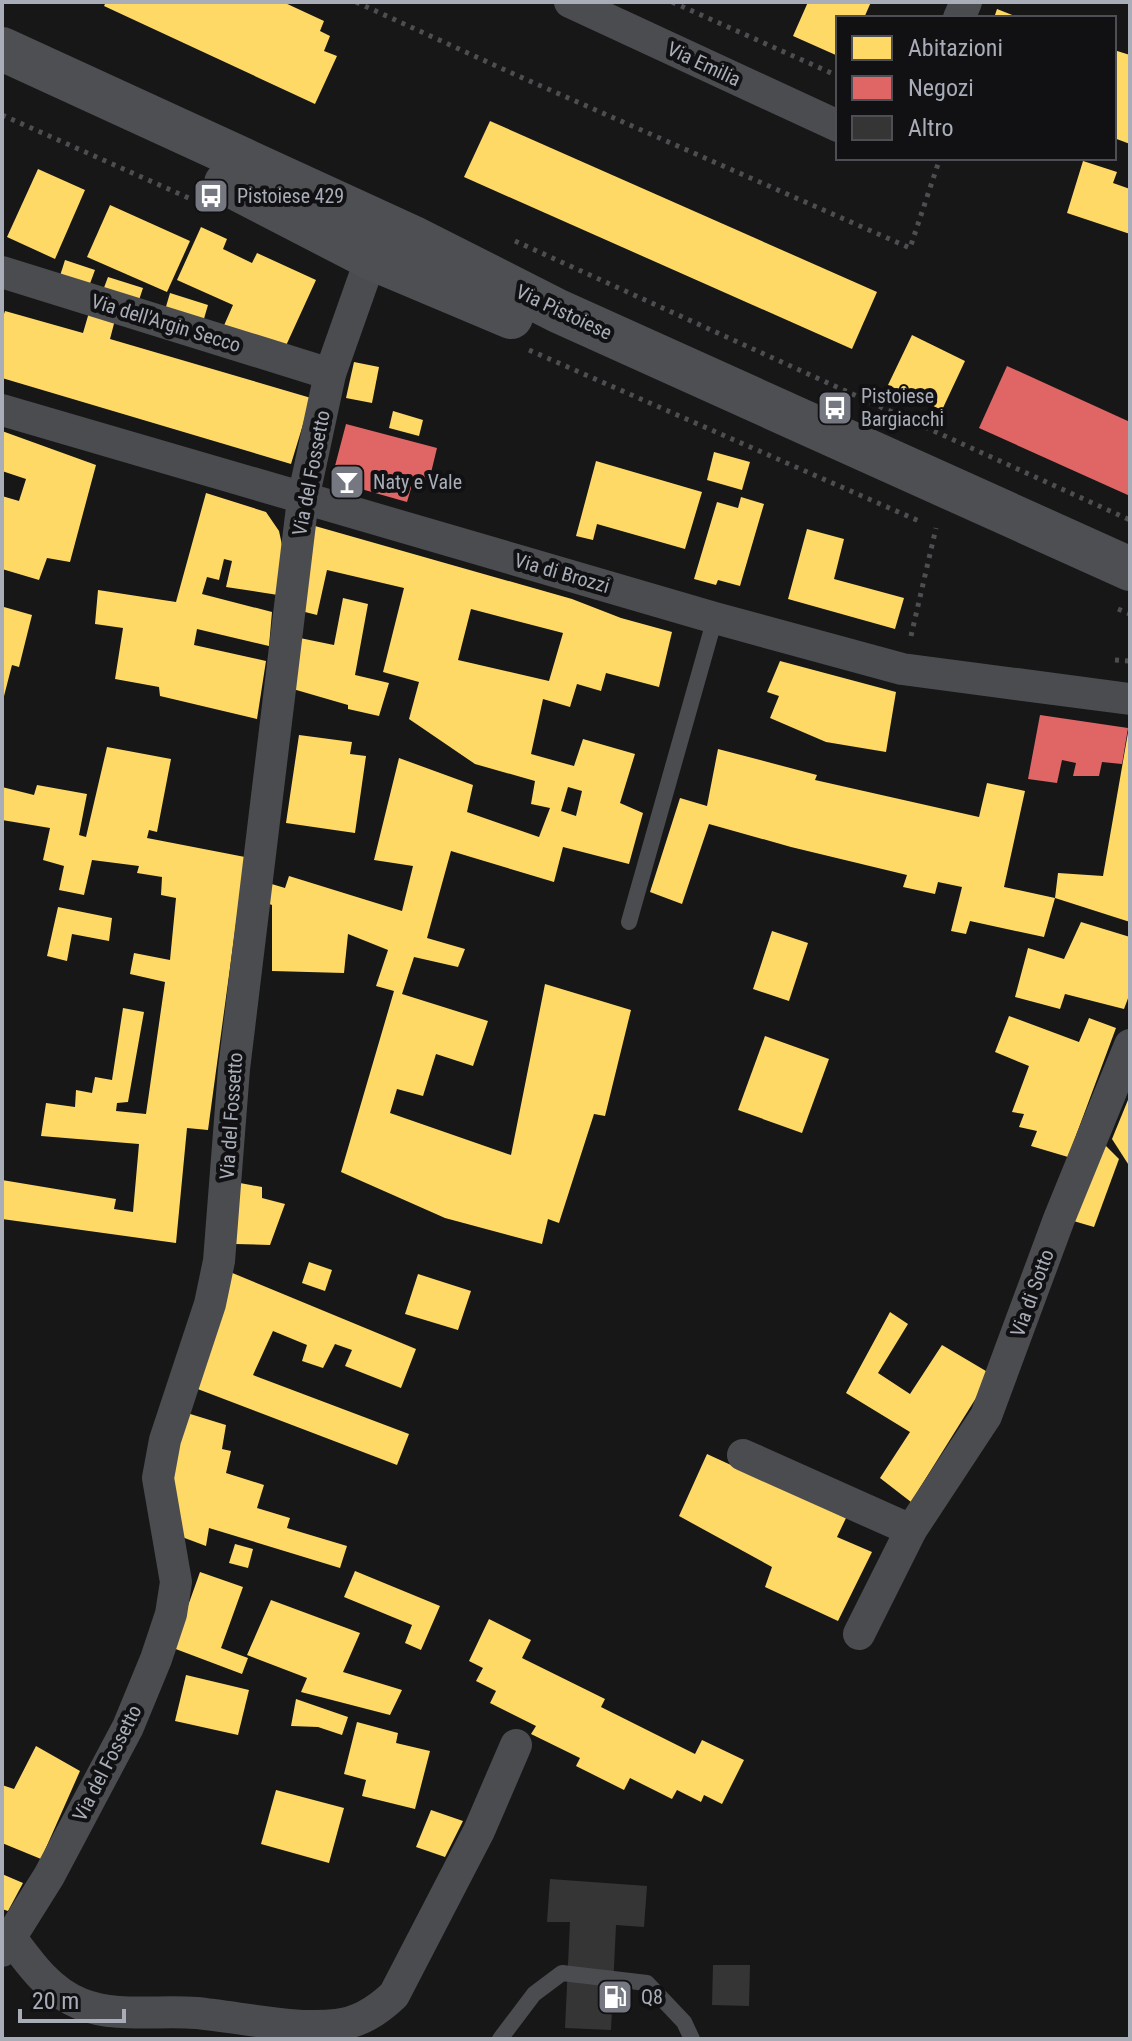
<svg xmlns="http://www.w3.org/2000/svg" width="1132" height="2041" font-family="'Roboto Condensed',sans-serif">
<style>
.homes{fill:#ffd966;fill-rule:evenodd}
.shops{fill:#e06666}
.building{fill:#353536}
.lines{fill:none;stroke-linecap:round;stroke-linejoin:round}
.path{stroke:#4d4e52;stroke-width:5;stroke-dasharray:4 6;stroke-linecap:butt}
.lane{stroke:#4b4c50;stroke-width:16}
.street{stroke:#4b4c50;stroke-width:32}
.primary{stroke:#4d4f52;stroke-width:44}
.labels{text-anchor:middle;dominant-baseline:central;stroke-width:8;stroke-linejoin:round;paint-order:stroke}
.street-label{font-size:20px;fill:#a8adb8;stroke:#111113}
.poi-label{font-size:20px;fill:#a8adb8;stroke:#111113;text-anchor:start}
</style>
<rect width="100%" height="100%" fill="#171717"/>
<g class="homes">
<polygon points="106,2 283,2 324,21 320,31 330,36 324,51 337,56 315,104 104,6"/>
<polygon points="808,2 871,2 864,18 838,18 838,56 793,36"/>
<polygon points="997,9 1020,18 994,18"/>
<polygon points="1114,50 1130,55 1130,144 1114,138"/>
<polygon points="490,121 877,292 852,349 464,177"/>
<polygon points="1083,161 1117,172 1113,183 1130,189 1130,234 1067,213"/>
<polygon points="38,169 85,190 55,259 7,237"/>
<polygon points="110,205 190,241 167,292 87,257"/>
<polygon points="201,227 227,239 223,249 252,263 257,253 316,280 284,350 222,330 233,305 177,280"/>
<polygon points="65,260 95,270 88,289 59,279"/>
<polygon points="108,277 143,288 138,303 102,293"/>
<polygon points="170,293 208,305 203,322 165,310"/>
<polygon points="90,309 116,316 110,339 311,398 291,464 2,378 2,320 5,311 83,333"/>
<polygon points="912,335 965,361 942,410 888,385"/>
<polygon points="354,362 379,367 372,403 346,398"/>
<polygon points="393,411 423,420 419,436 389,428"/>
<polygon points="2,431 96,465 70,562 47,558 39,580 2,569 2,496 19,501 26,479 2,471"/>
<polygon points="714,452 750,462 742,490 707,480"/>
<polygon points="596,461 702,492 685,549 597,524 593,540 576,536"/>
<polygon points="206,493 266,512 279,531 285,559 278,595 226,587 232,561 224,559 219,580 207,577 202,594 272,612 269,646 197,629 194,645 266,661 257,719 160,696 159,687 115,679 123,628 95,624 98,590 176,602"/>
<polygon points="741,497 764,504 740,586 718,580 716,585 694,579 717,502 738,508"/>
<path d="M315,526L572,599L621,618L672,632L659,687L606,673L601,691L577,684L570,707L543,699L531,754L574,766L583,739L635,754L620,803L643,813L629,864L563,847L554,882L451,851L427,938L465,949L458,967L414,957L402,994L488,1021L473,1066L436,1054L423,1096L397,1089L390,1113L511,1155L545,984L631,1010L605,1116L594,1114L559,1223L548,1219L542,1244L445,1218L341,1172L394,991L376,986L388,950L348,934L344,973L272,971V905L259,900L265,882L285,888L289,876L402,911L413,866L374,860L399,758L473,785L467,812L539,837L550,808L531,804L535,781L475,764L409,719L419,682L383,672L404,588L327,570L317,615L297,610ZM471,609L563,633L549,681L458,660ZM568,787L582,791L576,816L561,811Z"/>
<polygon points="807,529 844,539 834,579 904,598 895,629 788,599"/>
<polygon points="343,598 368,604 355,675 389,683 379,716 348,709 348,705 286,687 295,637 334,645"/>
<polygon points="4,607 32,615 19,667 12,665 3,700 2,613"/>
<polygon points="780,661 896,692 886,752 826,742 770,718 779,696 767,692"/>
<polygon points="1129,727 1130,922 1055,898 1044,937 970,921 966,934 951,931 962,887 938,882 935,894 903,887 907,875 791,847 709,824 682,904 650,892 680,798 707,806 718,749 817,775 815,780 979,817 987,783 1025,791 1004,887 1055,898 1058,873 1103,876"/>
<polygon points="299,735 352,742 350,754 366,756 355,833 286,823"/>
<polygon points="107,747 171,759 157,832 149,830 147,838 245,857 208,1130 187,1128 176,1243 2,1219 2,1180 116,1199 114,1209 133,1212 139,1144 41,1136 46,1103 75,1107 76,1090 92,1093 95,1077 112,1080 123,1008 144,1012 128,1102 117,1103 116,1111 146,1114 165,982 130,974 134,953 170,960 176,898 161,895 162,877 137,873 139,866 92,860 84,895 59,890 64,866 43,860 50,828 2,820 2,787 34,795 37,785 87,794 79,835 86,837"/>
<polygon points="58,907 112,918 109,941 72,934 67,961 47,956"/>
<polygon points="1081,922 1130,937 1130,993 1124,1009 1065,994 1060,1009 1015,997 1028,948 1064,959"/>
<polygon points="772,931 808,943 789,1001 753,989"/>
<polygon points="1009,1016 1079,1042 1089,1018 1116,1028 1068,1157 1031,1146 1037,1131 1019,1127 1024,1114 1012,1112 1029,1066 995,1052"/>
<polygon points="765,1036 829,1059 802,1133 738,1110"/>
<polygon points="1130,1095 1130,1167 1112,1139"/>
<polygon points="1103,1143 1119,1159 1094,1227 1070,1220"/>
<polygon points="240,1183 262,1187 262,1198 285,1204 270,1245 235,1244"/>
<polygon points="309,1262 332,1270 325,1291 302,1283"/>
<polygon points="230,1272 416,1349 401,1388 345,1366 352,1350 335,1344 323,1368 302,1361 307,1345 273,1331 253,1375 409,1434 397,1465 195,1388"/>
<polygon points="418,1274 471,1291 458,1330 405,1314"/>
<polygon points="890,1312 908,1324 878,1373 910,1394 942,1345 991,1374 911,1502 880,1478 910,1432 846,1393"/>
<polygon points="187,1413 226,1425 222,1449 231,1451 226,1473 264,1485 257,1508 290,1518 287,1528 347,1546 340,1568 209,1528 206,1546 182,1537 167,1482"/>
<polygon points="707,1454 846,1518 837,1537 872,1552 838,1621 765,1587 772,1567 679,1516"/>
<polygon points="235,1544 253,1549 248,1568 229,1563"/>
<polygon points="355,1571 440,1606 421,1650 405,1643 412,1625 344,1597"/>
<polygon points="200,1572 243,1587 221,1648 248,1658 242,1674 173,1648"/>
<polygon points="271,1600 360,1633 343,1672 402,1690 390,1715 301,1692 307,1678 247,1655"/>
<polygon points="489,1619 531,1640 522,1658 605,1699 601,1707 695,1754 702,1740 744,1760 722,1804 704,1795 701,1802 677,1790 672,1799 630,1778 624,1790 576,1766 580,1758 531,1734 536,1726 490,1703 496,1691 476,1681 483,1668 469,1661"/>
<polygon points="186,1675 249,1690 238,1735 175,1721"/>
<polygon points="296,1699 348,1717 342,1735 318,1727 291,1726"/>
<polygon points="357,1722 398,1733 396,1743 430,1751 415,1809 362,1796 366,1780 344,1774"/>
<polygon points="36,1746 80,1771 41,1859 2,1843 2,1785 14,1789"/>
<polygon points="276,1790 344,1808 329,1863 261,1844"/>
<polygon points="431,1810 463,1821 445,1857 416,1847"/>
<polygon points="2,1874 23,1883 8,1911 2,1909"/>
</g>
<g class="shops">
<polygon points="1007,366 1130,422 1130,496 979,428"/>
<polygon points="346,424 437,448 429,481 414,478 407,502 340,483 335,466"/>
<polygon points="1040,715 1128,728 1122,764 1102,762 1099,776 1073,776 1076,763 1062,760 1057,783 1028,779"/>
</g>
<g class="building">
<polygon points="550,1879 647,1886 644,1927 616,1925 611,2030 565,2028 570,1922 547,1922"/>
<polygon points="713,1965 750,1965 749,2006 712,2005"/>
</g>
<g class="lines">
<g class="path">
<polyline points="356,2 516,75 910,248 940,158"/>
<polyline points="672,2 838,76"/>
<polyline points="2,115 191,199"/>
<polyline points="515,241 1130,520"/>
<polyline points="529,350 919,521"/>
<polyline points="1118,609 1130,614"/>
<polyline points="911,636 936,528"/>
<polyline points="1115,660 1130,661"/>
</g>
<g class="lane">
<polyline points="629,922 715,618"/>
<polyline points="500,2039 534,1994 562,1973 647,1983 684,2022 692,2039"/>
</g>
<g class="street">
<polyline points="570,2 838,126"/>
<polyline points="959,18 966,2"/>
<polyline points="2,272 330,374"/>
<polyline points="2,410 715,618 902,669 1130,699"/>
<polyline points="743,1455 911,1530"/>
<polyline points="859,1634 911,1530 986,1416 1059,1219 1130,1045"/>
<path d="M11,1938C30,1964 50,1992 81,2004C116,2018 159,2010 196,2013C239,2017 294,2030 336,2025C359,2023 377,2011 394,1995L479,1831L516,1745"/>
<polyline points="2,1951 49,1876 128,1727 156,1659 171,1614 176,1582 158,1478 165,1440 210,1304 219,1261 234,1069 303,499 330,374 371,258"/>
</g>
<g class="primary">
<polyline points="2,49 416,239 558,311 1130,569"/>
<polyline points="226,183 371,258 511,317"/>
</g>
</g>
<defs>
<symbol id="bus-square" viewBox="-11 -11 22 22"><rect x="-9" y="-9" width="18" height="18" rx="4" fill="#757880" stroke="#111113"/><path d="M-5-6H5V4H4V6H2V4H-2V6H-4V4H-5ZM-3.5-4V0h7V-4ZM-3.5 1.2v1.5H-2V1.2ZM2 1.2v1.5H3.5V1.2Z" fill="#fff"/></symbol>
<symbol id="bar-square" viewBox="-11 -11 22 22"><rect x="-9" y="-9" width="18" height="18" rx="4" fill="#757880" stroke="#111113"/><path d="M-6-5H6L.8 .8V4.5H3.5V6h-7V4.5H-.8V.8Z" fill="#fff"/></symbol>
<symbol id="fuel-square" viewBox="-11 -11 22 22"><rect x="-9" y="-9" width="18" height="18" rx="4" fill="#757880" stroke="#111113"/><path d="M-5.5-6h7V0h2V4h1.3V-2.5L3-4.5l.8-.8L6-3V5H2.5V1h-1V6h-7ZM-4.2-4.7v3.2H.2V-4.7Z" fill="#fff"/></symbol>
</defs>
<g fill-rule="evenodd">
<use href="#bus-square" x="191" y="176" width="40" height="40"/>
<use href="#bus-square" x="815" y="388" width="40" height="40"/>
<use href="#bar-square" x="327" y="462" width="40" height="40"/>
<use href="#fuel-square" x="595" y="1977" width="40" height="40"/>
</g>
<g class="labels">
<g class="street-label">
<text transform="translate(704 64) rotate(25)">Via Emilia</text>
<text transform="translate(564 312) rotate(25)">Via Pistoiese</text>
<text transform="translate(166 323) rotate(17)">Via dell'Argin Secco</text>
<text transform="translate(311 473) rotate(-79)">Via del Fossetto</text>
<text transform="translate(562 573) rotate(16)">Via di Brozzi</text>
<text transform="translate(231 1116) rotate(-86)">Via del Fossetto</text>
<text transform="translate(1032 1293) rotate(-70)">Via di Sotto</text>
<text transform="translate(107 1763) rotate(-63)">Via del Fossetto</text>
</g>
<g class="poi-label">
<text x="237" y="196">Pistoiese 429</text>
<text x="861" y="396">Pistoiese<tspan x="861" dy="23">Bargiacchi</tspan></text>
<text x="373" y="482">Naty e Vale</text>
<text x="641" y="1997">Q8</text>
</g>
</g>
<rect width="1132" height="2041" fill="none" stroke="#a8adb8" stroke-width="8"/>
<rect x="836" y="16" width="280" height="144" fill="#111113" stroke="#4d4f55" stroke-width="2"/>
<rect x="852" y="36" width="40" height="24" fill="#ffd966" stroke="#4d4f55" stroke-width="2"/>
<text x="908" y="56" font-size="24" fill="#a8adb8">Abitazioni</text>
<rect x="852" y="76" width="40" height="24" fill="#e06666" stroke="#4d4f55" stroke-width="2"/>
<text x="908" y="96" font-size="24" fill="#a8adb8">Negozi</text>
<rect x="852" y="116" width="40" height="24" fill="#353536" stroke="#4d4f55" stroke-width="2"/>
<text x="908" y="136" font-size="24" fill="#a8adb8">Altro</text>
<path d="M20 2009v12h104v-12" fill="none" stroke="#a8adb8" stroke-width="4"/>
<text x="32" y="2009" font-size="24" fill="#a8adb8" stroke="#111113" stroke-width="6" paint-order="stroke">20 m</text>
</svg>
